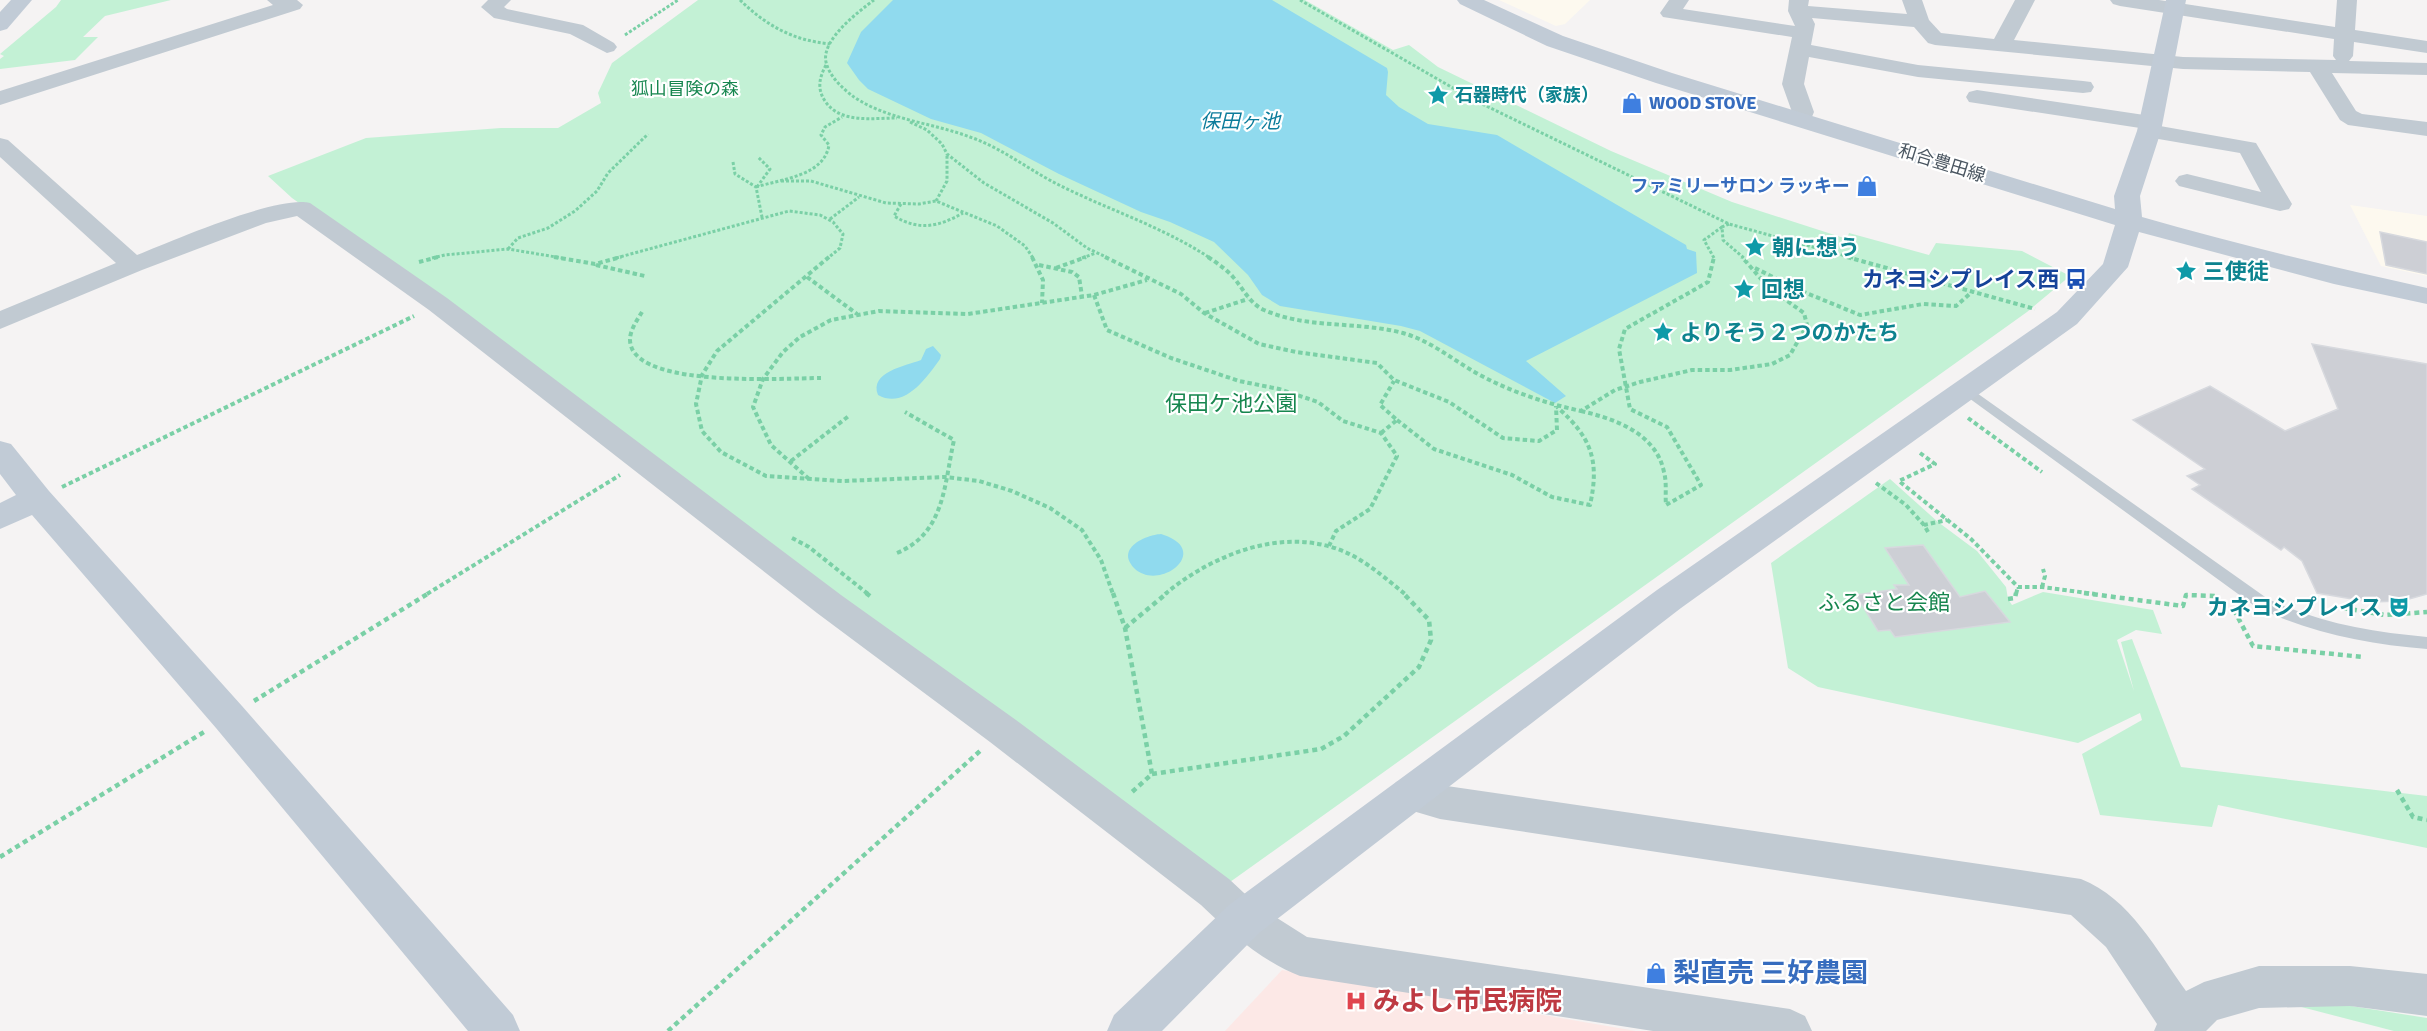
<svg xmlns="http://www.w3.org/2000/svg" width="2427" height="1031" font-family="Signika,'Noto Sans JP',sans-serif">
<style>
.commercial{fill:#fdf9ef}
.medical{fill:#fce8e6}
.green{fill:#c3f1d5}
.water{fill:#90daee}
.building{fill:#cdcfd5;stroke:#d7d9de;stroke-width:1.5}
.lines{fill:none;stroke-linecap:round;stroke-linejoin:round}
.path-far2{stroke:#7ad0a6;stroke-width:3;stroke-dasharray:3 2;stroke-linecap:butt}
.path-far1{stroke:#7ad0a6;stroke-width:4;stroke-dasharray:4.5 3;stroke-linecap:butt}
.path{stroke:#7ad0a6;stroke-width:4.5;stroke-dasharray:5 4;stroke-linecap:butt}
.lane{fill:#c1cad2;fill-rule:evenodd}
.street{fill:#c1cad2;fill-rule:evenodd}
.secondary{fill:#c1cbd6;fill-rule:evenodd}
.labels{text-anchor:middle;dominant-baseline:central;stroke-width:4.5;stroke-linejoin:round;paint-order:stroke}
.far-park-label{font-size:18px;fill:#17864f;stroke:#fff}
.far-culture-label{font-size:18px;font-weight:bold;fill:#0d838f;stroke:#fff;text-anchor:start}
.far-shop-label{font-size:18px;font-weight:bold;fill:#366cbe;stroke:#fff;text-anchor:start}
.far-street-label{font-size:18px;fill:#4a5661;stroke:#fff}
.far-water-label{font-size:20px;font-style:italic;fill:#0c7c9b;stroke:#fff}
.culture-label{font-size:22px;font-weight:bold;fill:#0d838f;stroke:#fff;text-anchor:start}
.transit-label{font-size:22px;font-weight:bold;fill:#164399;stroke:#fff;text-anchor:end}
.park-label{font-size:22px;fill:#17864f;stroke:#fff}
.near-shop-label{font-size:27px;font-weight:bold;fill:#366cbe;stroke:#fff;text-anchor:start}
.near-health-label{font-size:27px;font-weight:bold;fill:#be3a42;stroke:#fff;text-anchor:start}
</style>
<rect width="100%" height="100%" fill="#f5f3f3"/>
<g class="commercial">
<polygon points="1499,0 1590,0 1565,24 1556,26"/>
<polygon points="2350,205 2427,216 2427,276 2381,266"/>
</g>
<polygon class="medical" points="1282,970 1636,1031 1225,1031"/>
<g class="green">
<polygon points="61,0 171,0 105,16 83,37 98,37 75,60 0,69 0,59 4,56 0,54 56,7"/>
<polygon points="698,0 1305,0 1393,50 1409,45 1438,67 1611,151 1732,202 1847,239 1849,233 1929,255 1936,243 2022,251 2070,276 2027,312 1230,882 867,618 583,405 292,198 268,176 366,138 501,128 558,128 601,103 598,93 612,63"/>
<polygon points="1890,479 1938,522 1977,551 2006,587 2008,599 2012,605 2043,592 2153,610 2162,634 2136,630 2117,640 2134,691 2121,642 2132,639 2181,767 2427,796 2427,848 2218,805 2212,827 2100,815 2082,754 2142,720 2140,713 2078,743 1818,687 1788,668 1771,563"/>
<polygon points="2278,1001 2326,1002 2427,1018 2427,1031 2394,1031"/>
</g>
<g class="water">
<polygon points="893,0 1272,0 1387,68 1388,72 1386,95 1399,107 1428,124 1497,135 1686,245 1687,249 1696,252 1697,273 1526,361 1566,396 1555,403 1420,331 1401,326 1280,306 1262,295 1248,275 1214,242 1170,222 1141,212 1059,174 981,133 931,119 868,89 859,80 847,63 861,32"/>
<path d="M933,346L941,355L940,359C927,377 905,410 878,395C869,372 905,366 921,360L926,349Z"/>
<path d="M1161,534C1214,550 1159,593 1134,568C1115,548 1146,535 1161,534Z"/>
</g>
<g class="building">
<polygon points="2380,232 2427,242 2427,274 2386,265"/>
<polygon points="2312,344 2427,364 2427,594 2402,601 2370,602 2317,593 2302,561 2284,547 2281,550 2192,489 2200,485 2187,476 2205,469 2133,420 2210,386 2285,431 2338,409"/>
<polygon points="1923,545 1960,597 1985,591 2010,622 1895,637 1890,630 1878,631 1856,595 1897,589 1894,585 1909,585 1885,548"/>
</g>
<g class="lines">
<g class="path-far2">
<path d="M740,0C767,26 792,40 830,44"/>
<path d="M874,0C858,12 821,40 826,62C829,76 843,89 854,97C888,120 933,123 970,137C1002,148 1029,170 1059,185C1109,210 1163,227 1210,258"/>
<polyline points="1300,0 1474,100 1729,224 1853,258"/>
<polyline points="625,35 678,0"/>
<path d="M826,65C819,78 817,89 825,101C840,124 873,118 897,118"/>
<polyline points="910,122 927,130 942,144 947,154 984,183 1053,223 1087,248 1108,258"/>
<polyline points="733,162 735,174 756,187 762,217"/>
<polyline points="781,181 811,181 886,203 919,204 936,201 997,226 1025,246 1033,258"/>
<path d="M756,187C782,179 824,176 829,145L821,135L825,127L842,117"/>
<polyline points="757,187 770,169 758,157"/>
<polyline points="936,201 947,181 947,155"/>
<path d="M901,204L894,216C919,231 938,227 963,213"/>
<polyline points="830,219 859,197"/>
<polyline points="1729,224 1722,227 1723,240 1744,258"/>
<polyline points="508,249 518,238 548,228 575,211 597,191 608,173 648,134"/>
<polyline points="432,258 445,255 508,249 562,258"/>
<polyline points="616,258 789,211 820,215 833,222 843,234 840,248 828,258"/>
<polyline points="1082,258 1096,253"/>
<polyline points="1714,258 1704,240 1722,227"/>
</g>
<g class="path-far1">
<polyline points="554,257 595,264 621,257"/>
<polyline points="829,257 717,351 702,375 696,404 702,431 721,452 766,476 842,481 945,477 979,481 1012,491 1050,508 1082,530 1101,560 1113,594"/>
<polyline points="1032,257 1043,280 1042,303"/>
<polyline points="1105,257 1181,294 1204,313 1259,344 1296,352 1377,363 1394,380 1449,402 1503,438 1539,441 1557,430 1556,406"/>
<path d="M1208,257C1217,263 1226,269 1233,277C1243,288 1249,303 1264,310C1307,329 1357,321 1403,333C1431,341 1453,360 1478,374C1511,392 1545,403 1581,411L1615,390L1640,382L1692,370H1730L1772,364L1790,355L1807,325L1804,313L1768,287L1742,257"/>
<polyline points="1847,257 2035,309"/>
<polyline points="419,262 438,257"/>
<polyline points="596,265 645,276"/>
<polyline points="1039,265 1072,272 1079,277 1082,296"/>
<polyline points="1056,268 1086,257"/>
<polyline points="1755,268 1799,290 1860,315 1923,304 1956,306 1973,291"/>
<polyline points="807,277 857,314"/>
<polyline points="1094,295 1107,330 1171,358 1239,381 1279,389 1318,402 1343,421 1381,433 1397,456 1370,509 1336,531 1329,546"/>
<path d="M642,312C636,322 627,334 631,346C644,388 785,378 821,378"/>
<polyline points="1205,313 1248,299"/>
<path d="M1581,411C1615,419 1656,433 1664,472C1667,483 1665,494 1666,505L1701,485L1667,427L1630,409L1619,349L1625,329L1708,282L1714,257"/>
<polyline points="1968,418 2042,472"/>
<path d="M1397,420L1434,449L1512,475L1552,497L1590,505C1600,460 1591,437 1557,407"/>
<polyline points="1381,433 1397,420 1380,405 1394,381"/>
<polyline points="1920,453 1935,464 1899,481 1971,539 2018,587 2042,587 2095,594"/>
<polyline points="791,461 850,415"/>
<polyline points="809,479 771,445 753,407 763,379 783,352 800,337 831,320 879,311 968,314 1094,295 1147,280"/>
<polyline points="1876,483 1906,505 1924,525"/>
<polyline points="62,487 414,316"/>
<polyline points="1928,532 1924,525 1947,520"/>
<polyline points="792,538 809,547 868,594"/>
<path d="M897,553C945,533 944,485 954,440L905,412"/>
<polyline points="2042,587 2045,576 2043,569"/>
<polyline points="427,594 620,475"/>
<path d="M1165,594C1217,551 1294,522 1357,558C1374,568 1390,582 1405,594"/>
<polyline points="2016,594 2018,587"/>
</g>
<g class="path">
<polyline points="866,593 870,596"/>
<polyline points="1113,593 1125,628 1152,774 1132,792"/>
<polyline points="2084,593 2183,606 2186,595 2216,596"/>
<polyline points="2008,599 2015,598 2016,593"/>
<polyline points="2343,608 2385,615 2427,612"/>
<polyline points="2234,610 2253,646 2363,657"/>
<polyline points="1125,628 1167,593"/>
<polyline points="254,701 429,593"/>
<polyline points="1152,774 1321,749 1344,736 1419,667 1431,640 1429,620 1403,593"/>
<polyline points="2397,790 2413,817 2427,820"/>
<polyline points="0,857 204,732"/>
<polyline points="668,1031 980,751"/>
</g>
<path class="lane" d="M1967,386L2268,599C2319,623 2371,632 2427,637V649C2367,644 2311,633 2256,607L1962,393L1960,390L1962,387Z"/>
<g class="street">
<polygon points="267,0 297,0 303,5 300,9 0,105 0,91 273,5"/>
<polygon points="488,0 511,0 504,7 507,9 583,25 614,43 617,47 614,51 607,53 570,34 494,18 481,7"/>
<polygon points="1669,0 1689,0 1683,9 1795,26 1788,11 1789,0 1809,0 1808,6 1907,14 1902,0 1922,0 1929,20 1941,33 1994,39 2015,0 2035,0 2014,40 2183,57 2336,60 2333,56 2334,39 2120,6 2113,4 2110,0 2159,0 2335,27 2337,0 2357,0 2355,30 2427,41 2427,53 2354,42 2353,56 2349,61 2427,63 2427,75 2332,73 2356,111 2362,114 2427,122 2427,136 2348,125 2340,120 2310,72 2183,69 1935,45 1928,43 1914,27 1812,18 1815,24 1811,45 1918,65 2083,81 2091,82 2094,87 2091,92 2083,93 1918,77 1809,57 1804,84 1814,112 1809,124 1801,126 1793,124 1790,119 1792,112 1782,84 1792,37 1663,17 1660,13"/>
<polygon points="1977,90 2151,116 2159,118 2162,123 2160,126 2256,143 2292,204 2289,209 2280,211 2179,186 2175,181 2179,176 2187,174 2261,192 2240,153 2141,136 2138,131 2140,128 1969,102 1966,97 1969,92"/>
<path d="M0,138L8,140L137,255C172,241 277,195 310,203L447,298L841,595L1016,720L1229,879L1258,906L1307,937L1790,1009L1805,1016L1812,1031H1653L1300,976C1262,961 1230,933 1201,905L990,742L817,613L429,310L297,216L266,223L142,270L0,329V311L116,263L0,157Z"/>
<path d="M1409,778L1440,785L2081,879C2130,898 2157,951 2186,991L2204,982L2259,966H2350L2427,974V1016L2350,1006L2259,1008L2217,1020L2206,1031H2154L2157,1024L2106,947L2071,915L1440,819L1396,806L1390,794L1396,782Z"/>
</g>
<g class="secondary">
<polygon points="11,0 32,0 7,29 0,31 0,12"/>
<path d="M1457,0H1484L1563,36L1672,73L2115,209L2114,196L2137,131L2166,0H2186L2161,131L2140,196L2142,217C2236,244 2331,267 2427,288V304L2334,284L2139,232L2128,267L2077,324L1681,608L1259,933L1162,1031H1107L1114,1015L1229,905L1657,590L2057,312L2103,264L2115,225L1656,83L1547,46L1460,4Z"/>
<polygon points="0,441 11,444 49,491 242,706 513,1015 520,1031 468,1031 216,728 32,515 0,529 0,503 16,495 0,474"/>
</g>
</g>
<defs>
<symbol id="sight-bare" viewBox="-9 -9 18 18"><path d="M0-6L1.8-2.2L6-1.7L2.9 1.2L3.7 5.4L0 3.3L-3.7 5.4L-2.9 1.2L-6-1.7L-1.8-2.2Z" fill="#0f9aa8" stroke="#fff" stroke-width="2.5" paint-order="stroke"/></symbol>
<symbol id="shop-bare" viewBox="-9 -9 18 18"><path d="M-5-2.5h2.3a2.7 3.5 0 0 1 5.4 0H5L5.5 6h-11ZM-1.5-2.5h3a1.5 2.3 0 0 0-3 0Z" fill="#3f7fe0" stroke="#fff" stroke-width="2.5" paint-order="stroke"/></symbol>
<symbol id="bus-bare" viewBox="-9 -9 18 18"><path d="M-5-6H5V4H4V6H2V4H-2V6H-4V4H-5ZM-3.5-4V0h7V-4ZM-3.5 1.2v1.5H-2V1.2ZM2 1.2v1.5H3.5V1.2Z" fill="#1a4fb4" stroke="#fff" stroke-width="2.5" paint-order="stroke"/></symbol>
<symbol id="theatre-bare" viewBox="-9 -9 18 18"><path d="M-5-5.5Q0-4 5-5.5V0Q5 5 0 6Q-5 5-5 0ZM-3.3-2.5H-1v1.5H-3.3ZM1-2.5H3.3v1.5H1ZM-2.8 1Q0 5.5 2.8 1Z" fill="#0f9aa8" stroke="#fff" stroke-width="2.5" paint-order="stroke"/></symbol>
<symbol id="hospital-bare" viewBox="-9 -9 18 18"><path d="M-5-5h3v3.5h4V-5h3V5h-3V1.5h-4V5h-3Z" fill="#e0444e" stroke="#fff" stroke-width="2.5" paint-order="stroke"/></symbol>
</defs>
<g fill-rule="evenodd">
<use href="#sight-bare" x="1423" y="80" width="30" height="30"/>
<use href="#shop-bare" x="1617" y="88" width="30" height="30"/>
<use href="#shop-bare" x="1852" y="171" width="30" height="30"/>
<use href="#sight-bare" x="1740" y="232" width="30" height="30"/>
<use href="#sight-bare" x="2171" y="256" width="30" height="30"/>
<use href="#bus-bare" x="2061" y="264" width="30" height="30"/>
<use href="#sight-bare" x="1729" y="274" width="30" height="30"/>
<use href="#sight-bare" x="1648" y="317" width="30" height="30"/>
<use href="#theatre-bare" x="2384" y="592" width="30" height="30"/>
<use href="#shop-bare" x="1641" y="958" width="30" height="30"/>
<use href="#hospital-bare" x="1341" y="986" width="30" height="30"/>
</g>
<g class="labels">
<g class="far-park-label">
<text x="685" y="89">狐山冒険の森</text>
</g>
<g class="far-culture-label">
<text x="1455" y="95">石器時代（家族）</text>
</g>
<g class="far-shop-label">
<text x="1649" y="103">WOOD STOVE</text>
<text x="1850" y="186" text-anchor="end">ファミリーサロン ラッキー</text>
</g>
<g class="far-street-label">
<text transform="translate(1942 163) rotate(17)">和合豊田線</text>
</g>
<g class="far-water-label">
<text x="1240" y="121">保田ヶ池</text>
</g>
<g class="culture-label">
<text x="1772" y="247">朝に想う</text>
<text x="2203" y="271">三使徒</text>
<text x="1761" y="289">回想</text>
<text x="1680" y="332">よりそう２つのかたち</text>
<text x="2382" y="607" text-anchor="end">カネヨシプレイス</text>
</g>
<g class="transit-label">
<text x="2059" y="279">カネヨシプレイス西</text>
</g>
<g class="park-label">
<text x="1231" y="403">保田ケ池公園</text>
<text x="1884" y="602">ふるさと会館</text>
</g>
<g class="near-shop-label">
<text x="1673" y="973">梨直売 三好農園</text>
</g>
<g class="near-health-label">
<text x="1373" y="1001">みよし市民病院</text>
</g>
</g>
</svg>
